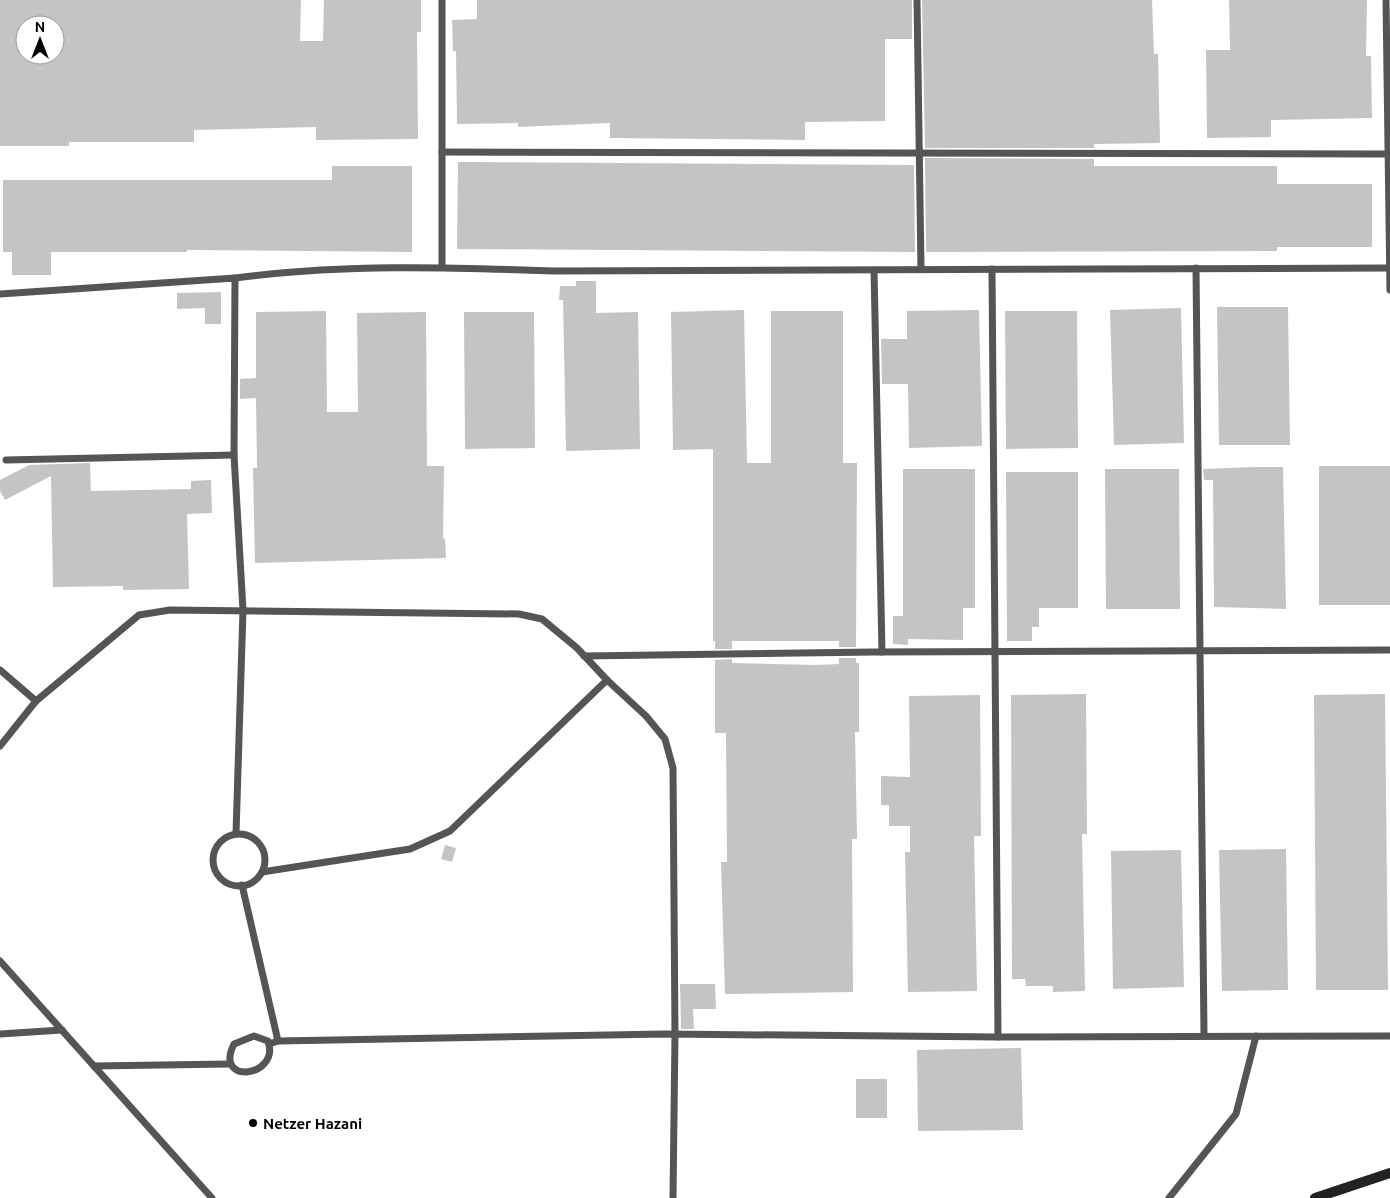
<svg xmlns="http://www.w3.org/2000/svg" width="1390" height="1198" font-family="Ubuntu,sans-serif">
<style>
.building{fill:#c4c4c4;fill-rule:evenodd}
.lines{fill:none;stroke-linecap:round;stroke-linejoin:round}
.lane{stroke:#555;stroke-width:7}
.secondary{stroke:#222;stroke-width:10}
.poi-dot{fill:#000;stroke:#fff;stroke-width:2}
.labels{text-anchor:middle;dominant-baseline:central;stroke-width:4.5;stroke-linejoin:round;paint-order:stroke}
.poi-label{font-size:15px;font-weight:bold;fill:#000;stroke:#fff;text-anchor:start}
</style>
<rect width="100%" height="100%" fill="#fff"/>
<g class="building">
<path d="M0,0H301L300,41H323L324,0H421V32H417L418,139L316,140V127L194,130V142H69V146H0ZM25,25H55V57H25Z"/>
<polygon points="477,0 912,0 912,39 885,39 885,121 805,122 805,140 610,138 610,123 518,127 518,123 457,124 456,51 453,51 452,20 477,19"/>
<polygon points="922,0 1152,0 1154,54 1158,54 1160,143 1094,144 1094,148 925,148"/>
<polygon points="1229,0 1367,0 1366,56 1371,56 1372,118 1271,120 1271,137 1207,138 1206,50 1230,50"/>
<polygon points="925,158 1094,159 1094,166 1277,166 1277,184 1372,184 1372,247 1277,247 1277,251 926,252"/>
<polygon points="458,162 914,165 915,252 457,249"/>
<polygon points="332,166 412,166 412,252 187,250 187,252 51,252 51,275 12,275 12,252 3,252 3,180 332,180"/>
<polygon points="576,281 596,281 596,313 638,312 640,449 566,451 563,300 559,300 560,286 576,286"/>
<polygon points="221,292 221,324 205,324 205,308 177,309 177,293"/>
<polygon points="1217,307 1288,307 1290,445 1219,445"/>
<polygon points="1181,308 1184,443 1114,445 1110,310"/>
<polygon points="744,310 747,463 771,463 771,311 843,311 843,463 857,463 856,647 839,647 839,641 732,641 732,649 715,649 715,641 713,641 713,449 673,450 671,312"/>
<polygon points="979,310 982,446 909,448 908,384 882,384 881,339 907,339 907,311"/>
<polygon points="326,311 327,412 358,412 357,313 426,312 427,466 444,466 443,539 445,538 446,558 255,563 253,468 257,468 256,398 240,399 240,379 256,378 256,312"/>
<polygon points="1005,311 1077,311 1078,448 1006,449"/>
<polygon points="464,312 534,312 535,448 465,449"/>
<polygon points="90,463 91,491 191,489 191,481 211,480 212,513 187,514 189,589 123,590 123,586 53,587 51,476 5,500 0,491 0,480 29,465"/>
<rect x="1319" y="466" width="71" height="139"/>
<polygon points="1254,467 1283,467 1286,609 1214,607 1213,480 1204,480 1203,469"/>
<polygon points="903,469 975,469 975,608 963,608 963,640 908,639 908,645 893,644 893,616 903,616"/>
<polygon points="1105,469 1179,469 1180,609 1106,609"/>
<polygon points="1006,472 1078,472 1078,608 1039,608 1039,627 1032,627 1032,641 1007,641"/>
<polygon points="839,658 856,658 856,663 859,663 859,732 855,732 857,839 852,839 853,992 725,994 721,862 727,862 726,733 715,733 715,660 732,659 732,663 815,665 839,664"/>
<polygon points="1086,694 1087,834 1082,834 1085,991 1053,992 1053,986 1026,986 1025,979 1012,979 1011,695"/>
<polygon points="1385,694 1388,990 1316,990 1314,695"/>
<polygon points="980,695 981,836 974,836 977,991 908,992 905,852 910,852 910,826 889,826 889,805 881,805 881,776 910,777 909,696"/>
<polygon points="445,845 456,848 452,862 441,859"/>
<polygon points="1286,849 1288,990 1222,991 1219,850"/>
<polygon points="1181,850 1184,987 1113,989 1111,851"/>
<polygon points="680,984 715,984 716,1009 693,1009 694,1029 681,1029"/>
<polygon points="1021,1048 1023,1130 918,1131 917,1050"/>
<rect x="856" y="1079" width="31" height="39"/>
</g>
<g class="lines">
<g class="lane">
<polyline points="442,0 442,267"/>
<polyline points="917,0 921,269"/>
<polyline points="1386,0 1390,290"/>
<polyline points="442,152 1390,154"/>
<polyline points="1196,268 1204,1035"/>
<polyline points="992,269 998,1037 1390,1036"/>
<polyline points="874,270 882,652"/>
<path d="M235,278C340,264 448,267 554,271L1390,268"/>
<polyline points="0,294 235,278 234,455 243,610 236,834"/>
<polyline points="6,460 234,455"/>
<polyline points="584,656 875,652 1390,650"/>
<polyline points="0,670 36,701"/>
<polyline points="0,746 36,701 139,615 170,610 519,614 542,619 577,648 607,680 646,716 665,739 673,768 675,1034 673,1198"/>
<circle cx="239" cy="860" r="26"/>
<polyline points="262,872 410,849 450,831 607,680"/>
<polyline points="242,885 278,1041"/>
<polyline points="0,961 212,1198"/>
<polyline points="0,1034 62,1030"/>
<path d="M254,1036L268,1041C281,1077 213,1086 234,1044Z"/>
<polyline points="269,1044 278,1041 665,1034 998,1037"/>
<polyline points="94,1066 230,1064"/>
<polyline points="1169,1198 1236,1114 1256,1036"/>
</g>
<polyline class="secondary" points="1315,1198 1390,1173"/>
</g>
<circle class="poi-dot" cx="253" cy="1123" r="5"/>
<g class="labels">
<g class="poi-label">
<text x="263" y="1123">Netzer Hazani</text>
</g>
</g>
<g transform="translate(40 40)"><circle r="24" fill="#ffffff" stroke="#999999"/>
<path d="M0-4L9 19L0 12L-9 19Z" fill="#000000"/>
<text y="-8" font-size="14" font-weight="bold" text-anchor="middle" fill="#000000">N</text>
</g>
</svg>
